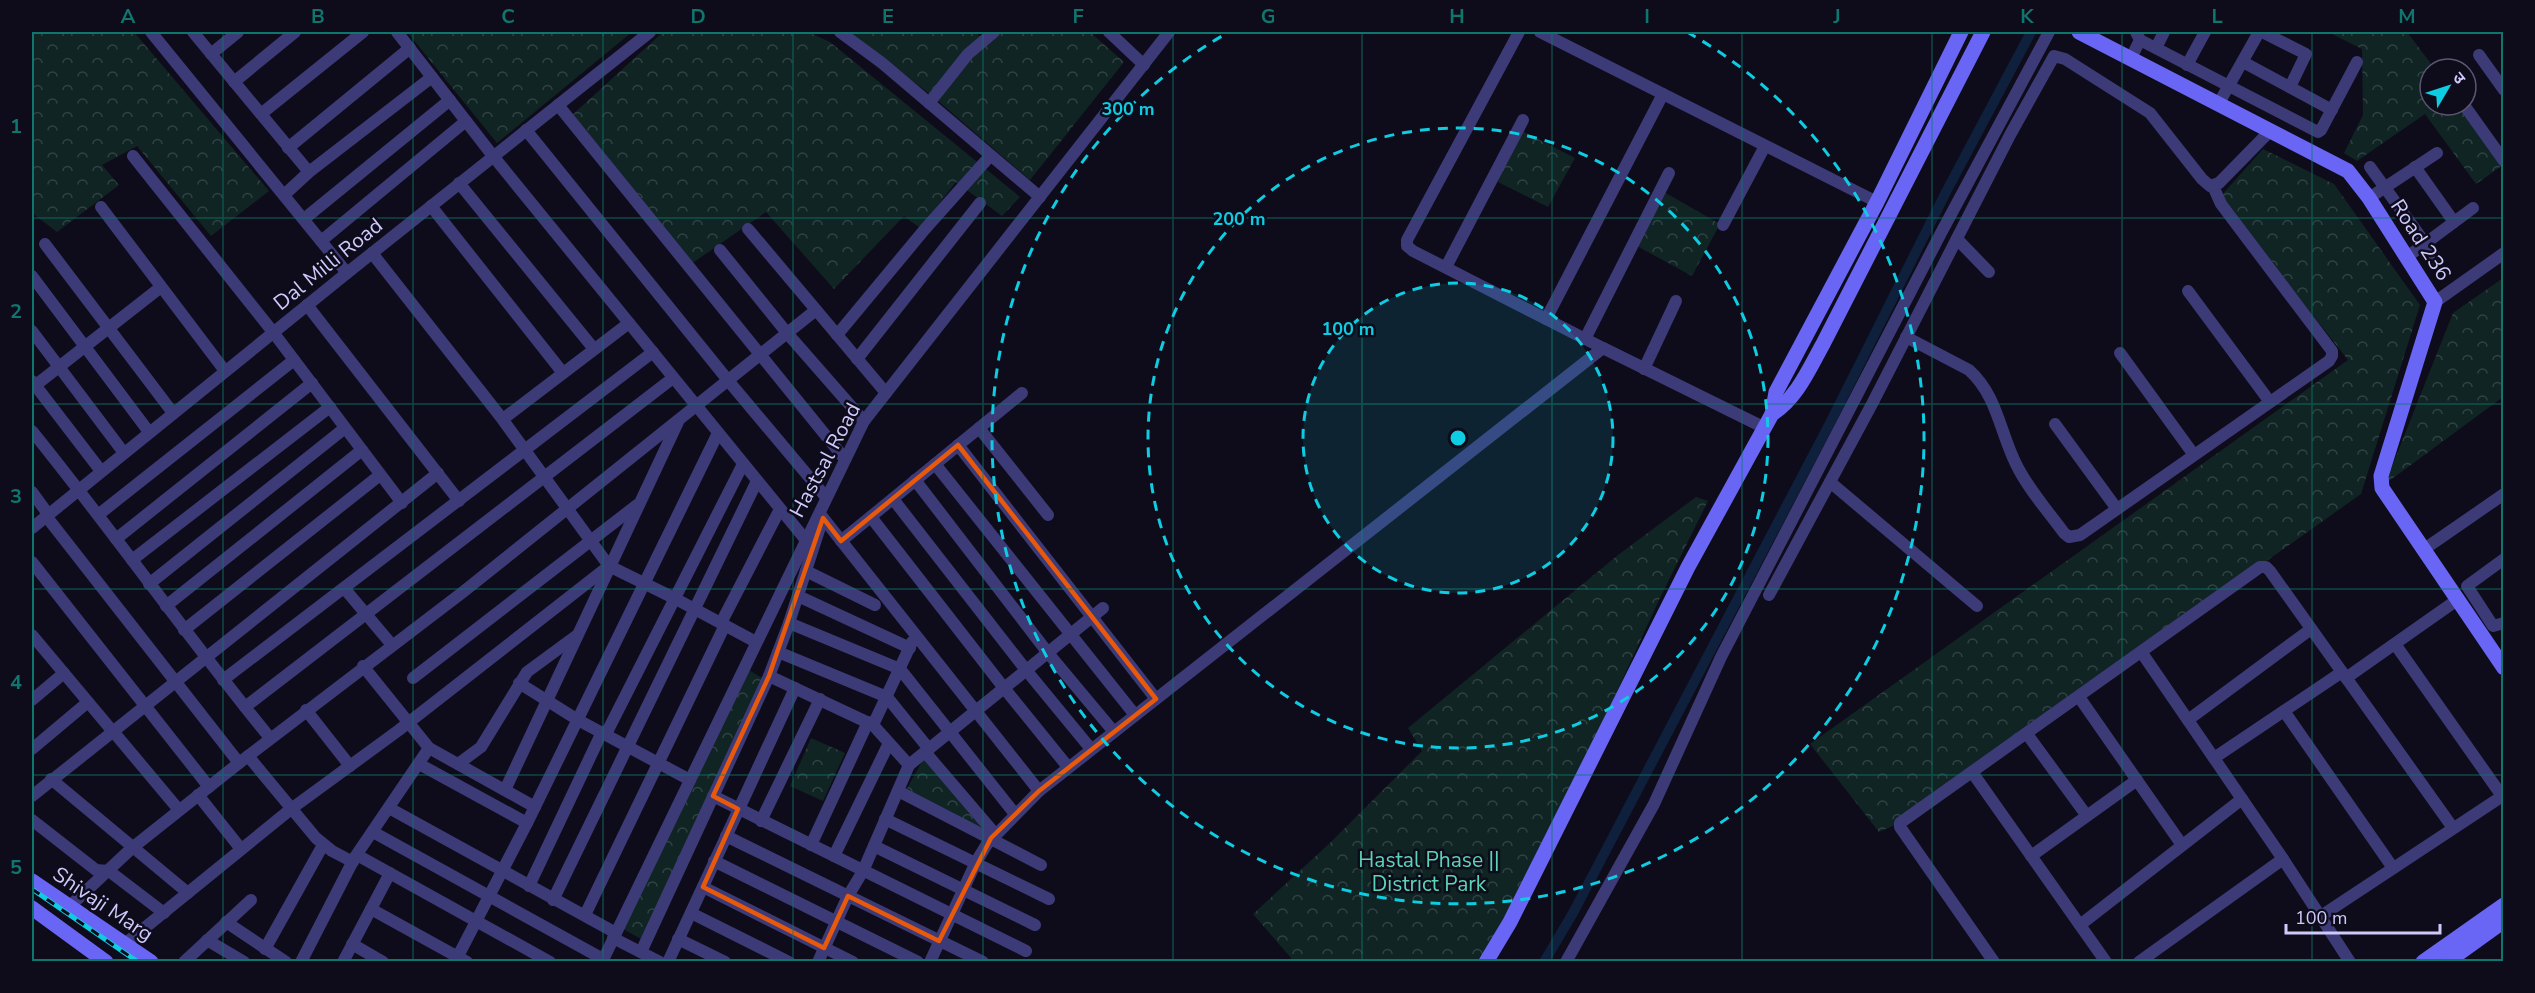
<svg xmlns="http://www.w3.org/2000/svg" width="2535" height="993" font-family="'Nunito Sans','Noto Sans Devanagari',sans-serif">
<style>
.forest{fill:url(#forest-crowns)}
.lines{fill:none;stroke-linecap:round;stroke-linejoin:round}
.canal{stroke:#0e203c;stroke-width:10}
.street{stroke:#3c3a77;stroke-width:12}
.secondary{stroke:#6a66f5;stroke-width:15}
.rail-casing{stroke:#0ecce2;stroke-width:5}
.rail{stroke:#0e0c1a;stroke-width:3;stroke-dasharray:9;stroke-linecap:butt}
.marked{fill:none;stroke:#e8590c;stroke-width:4.5;stroke-linejoin:round}
.grid{fill:none;stroke:#0f766e;stroke-width:1.5;stroke-opacity:0.55}
.ring{fill:none;stroke:#0ecce2;stroke-width:3;stroke-dasharray:10 8}
.labels{text-anchor:middle;dominant-baseline:central;stroke-width:5;stroke-linejoin:round;paint-order:stroke}
.street-label{font-size:21px;fill:#cfc9fc;stroke:#0e0c1a}
.park-label{font-size:21px;fill:#5bd5b7;stroke:#0e0c1a}
.centre{fill:#0ecce2;stroke:#0e0c1a;stroke-width:3}
.ring-label{font-size:18px;text-anchor:middle;font-weight:bold;fill:#0ecce2;stroke:#0e0c1a;stroke-width:5;stroke-linejoin:round;paint-order:stroke}
.neatline{fill:none;stroke:#0f766e;stroke-width:2}
.grid-label{font-size:20px;text-anchor:middle;font-weight:bold;fill:#0f766e}
</style>
<defs>
<pattern id="forest-crowns" width="20" height="18" patternUnits="userSpaceOnUse" patternTransform="scale(1.5)"><rect width="20" height="18" fill="#0f2423"/><path d="M2 6a3 3 0 1 1 6 0M12 15a3 3 0 1 1 6 0" fill="none" stroke="#314244"/></pattern>
</defs>
<rect width="100%" height="100%" fill="#0e0c1a"/>
<g class="forest">
<polygon points="32,32 134,32 269,191 211,236 137,146 102,165 119,185 57,232 32,213"/>
<polygon points="407,32 632,32 497,143"/>
<polygon points="663,32 808,32 830,42 1020,197 1002,216 956,182 920,228 904,216 834,289 766,212 691,264 570,117"/>
<polygon points="846,32 976,32 981,38 989,32 1090,32 1124,62 1030,180 930,94"/>
<polygon points="2328,32 2407,32 2435,69 2430,69 2430,105 2461,105 2503,165 2476,184 2425,114 2357,161 2344,153 2363,115 2362,49"/>
<polygon points="1522,131 1575,158 1548,207 1496,181"/>
<polygon points="2263,149 2334,184 2420,305 2361,494 1893,826 1879,832 1810,744 2348,360 2220,197"/>
<polygon points="1664,192 1720,224 1692,276 1635,245"/>
<polygon points="2503,278 2503,397 2385,484 2453,313"/>
<polygon points="1696,497 1708,501 1659,600 1579,774 1482,961 1291,961 1291,958 1253,914 1332,841 1422,751 1408,728 1618,555"/>
<polygon points="749,670 767,681 643,940 623,929"/>
<polygon points="811,738 845,753 823,801 790,786"/>
<polygon points="924,758 982,828 905,792"/>
</g>
<g class="lines">
<polyline class="canal" points="1544,962 1573,913 1830,423 1946,192 2031,32"/>
<g class="street">
<polyline points="151,32 347,273"/>
<polyline points="193,32 309,172"/>
<polyline points="397,32 493,156 805,539"/>
<polyline points="840,32 882,63 1040,197"/>
<polyline points="1109,32 1144,65"/>
<polyline points="1519,32 1407,240 1407,246 1413,251 1603,348"/>
<polyline points="1540,32 1877,202"/>
<polyline points="2262,32 2306,54 2290,87"/>
<polyline points="2140,40 2318,132 2321,130 2357,62"/>
<polyline points="2156,48 2164,32"/>
<polyline points="211,54 238,32"/>
<polyline points="2479,55 2504,90"/>
<polyline points="2131,58 2140,40 2136,32"/>
<polyline points="2243,62 2332,110"/>
<polyline points="2187,65 2205,32"/>
<polyline points="234,82 295,32"/>
<polyline points="929,103 968,54 994,32"/>
<polyline points="2219,103 2259,32"/>
<polyline points="558,105 844,458"/>
<polyline points="2464,105 2504,161"/>
<polyline points="261,114 363,32"/>
<polyline points="526,130 731,384 825,496"/>
<polyline points="288,148 410,48"/>
<polyline points="133,156 273,332 402,503"/>
<polyline points="2370,167 2438,261"/>
<polyline points="2415,167 2454,222"/>
<polyline points="459,183 594,349"/>
<polyline points="284,195 309,172 432,77"/>
<polyline points="2369,198 2437,153"/>
<polyline points="431,206 563,373"/>
<polyline points="101,207 225,371"/>
<polyline points="304,219 450,100"/>
<polyline points="1723,225 1765,146"/>
<polyline points="748,229 886,393"/>
<polyline points="1957,239 1989,272"/>
<polyline points="321,241 466,121"/>
<polyline points="45,244 173,413"/>
<polyline points="720,250 787,333 864,421"/>
<polyline points="372,253 500,416 609,566 674,598 756,642"/>
<polyline points="2407,257 2473,208"/>
<polyline points="1446,267 1523,120"/>
<polyline points="32,276 149,432"/>
<polyline points="2188,291 2270,402"/>
<polyline points="2435,302 2504,253"/>
<polyline points="307,305 459,501"/>
<polyline points="1546,319 1663,94"/>
<polyline points="32,331 124,453"/>
<polyline points="837,335 925,229 990,156"/>
<path d="M1906,337L1969,370C1997,395 2000,432 2016,464C2028,489 2048,511 2064,533L2069,537L2080,535L2329,361L2332,356V351L2221,204L2213,186"/>
<polyline points="1585,339 1669,173"/>
<polyline points="2120,353 2194,455"/>
<polyline points="857,359 980,203"/>
<polyline points="1644,369 1676,301"/>
<polyline points="32,381 101,471"/>
<polyline points="32,388 161,287"/>
<polyline points="503,419 629,323"/>
<polyline points="2055,424 2117,509"/>
<polyline points="979,428 1048,515"/>
<path d="M32,431C113,531 188,638 270,738"/>
<polyline points="958,445 1156,699"/>
<polyline points="935,464 1135,715"/>
<polyline points="915,480 1048,653 1114,732"/>
<polyline points="1830,482 1977,606"/>
<polyline points="32,492 48,514"/>
<polyline points="893,499 1026,670 1091,749"/>
<polyline points="820,514 1039,791"/>
<polyline points="98,515 294,360"/>
<polyline points="46,516 239,763"/>
<polyline points="871,517 1004,688 1068,767"/>
<polyline points="32,528 347,273 650,32"/>
<polyline points="116,539 312,383"/>
<polyline points="841,541 1022,393"/>
<polyline points="2423,550 2504,494"/>
<polyline points="2504,559 2467,586 2493,626 2504,623"/>
<polyline points="132,560 330,407"/>
<polyline points="32,562 209,787"/>
<polyline points="806,571 875,605"/>
<polyline points="149,584 345,428"/>
<polyline points="344,588 392,645"/>
<polyline points="1769,595 1872,404 2010,135 2054,56 2065,59 2150,113 2202,179 2210,186 2219,183 2271,130"/>
<polyline points="798,596 910,648"/>
<polyline points="166,606 362,450"/>
<polyline points="721,623 780,509"/>
<polyline points="789,623 900,669 1015,814"/>
<polyline points="184,630 380,475"/>
<polyline points="32,635 109,727"/>
<polyline points="2395,644 2502,796"/>
<polyline points="778,652 887,697 929,749"/>
<polyline points="2142,653 2283,859 2350,962"/>
<polyline points="363,666 429,748 535,807"/>
<polyline points="769,676 873,725 909,765"/>
<polyline points="413,678 637,505"/>
<polyline points="2346,678 2457,600"/>
<polyline points="223,680 653,352"/>
<polyline points="519,683 578,720 690,780"/>
<polyline points="2079,697 2182,845"/>
<polyline points="32,700 64,673"/>
<polyline points="245,707 673,378"/>
<polyline points="306,710 350,766"/>
<polyline points="2284,711 2393,868"/>
<polyline points="2188,720 2311,629"/>
<polyline points="873,725 912,642"/>
<polyline points="112,730 179,810"/>
<polyline points="606,734 743,464"/>
<polyline points="2027,734 2087,816"/>
<polyline points="32,749 88,702"/>
<polyline points="925,752 995,834"/>
<polyline points="248,756 316,838 332,851 353,862"/>
<polyline points="2214,758 2342,672 2453,828"/>
<polyline points="419,764 527,823"/>
<polyline points="458,764 481,747 527,672 576,636"/>
<polyline points="1972,772 2106,962"/>
<polyline points="51,779 188,893"/>
<polyline points="505,790 678,422"/>
<polyline points="898,791 1041,865"/>
<polyline points="198,795 241,849"/>
<polyline points="32,796 438,473"/>
<polyline points="713,796 1026,951"/>
<polyline points="389,808 616,933"/>
<polyline points="885,819 1049,899"/>
<polyline points="32,820 96,870 109,871 164,913"/>
<polyline points="761,821 820,699"/>
<polyline points="373,832 603,959"/>
<polyline points="726,836 983,962"/>
<polyline points="811,845 868,722"/>
<polyline points="874,846 1035,925"/>
<polyline points="357,855 550,962"/>
<polyline points="834,856 889,743"/>
<polyline points="2031,856 2137,780"/>
<polyline points="714,861 918,962"/>
<polyline points="529,886 602,732"/>
<polyline points="703,887 853,962"/>
<polyline points="553,900 757,481"/>
<polyline points="70,906 132,848 239,763 463,592 816,310"/>
<polyline points="371,909 467,962"/>
<polyline points="691,913 789,962"/>
<polyline points="585,915 725,625"/>
<polyline points="2321,916 2504,795"/>
<polyline points="226,922 286,962"/>
<polyline points="2080,925 2242,799"/>
<polyline points="613,938 660,962"/>
<polyline points="678,939 725,962"/>
<polyline points="207,940 244,962"/>
<polyline points="126,943 291,809 399,730 609,566"/>
<polyline points="352,944 383,962"/>
<polyline points="265,949 323,845"/>
<polyline points="641,952 769,676 788,626 823,518"/>
<polyline points="184,962 251,900"/>
<polyline points="301,962 355,857 429,748"/>
<polyline points="343,962 390,873"/>
<polyline points="455,962 527,823 718,433"/>
<polyline points="602,962 864,421 1169,32"/>
<polyline points="668,962 795,688"/>
<polyline points="818,962 848,896 863,871 909,765 1103,608"/>
<polyline points="930,962 976,862 987,844 1039,791 1603,348 1765,428"/>
<polyline points="1566,962 1654,804 1721,657 1941,233 2049,32"/>
<polyline points="1994,962 1900,827 1900,823 2260,567 2266,567 2270,571 2342,672"/>
<polyline points="2139,962 2283,859"/>
</g>
<g class="secondary">
<polyline points="2079,32 2348,171 2369,198 2435,302 2381,476 2382,488 2504,668"/>
<polyline points="1772,414 1776,392 1877,202 1961,32"/>
<polyline points="32,881 151,962"/>
<polyline points="32,908 106,962"/>
<path d="M1486,962L1510,922L1688,567L1772,414C1797,398 1809,369 1823,344L1983,32"/>
<polyline points="2423,962 2504,905"/>
<polyline points="2447,962 2504,921"/>
</g>
<defs>
<polyline id="rail" points="32,889 138,962"/>
</defs>
<use href="#rail" class="rail-casing"/>
<use href="#rail" class="rail"/>
</g>
<path class="marked" d="M958,445L1156,699L1039,791L991,838L939,941L848,896L824,948L703,887L738,809L713,796L769,676L823,518L841,541Z"/>
<path class="grid" d="M223,32V962M413,32V962M603,32V962M793,32V962M983,32V962M1173,32V962M1362,32V962M1552,32V962M1742,32V962M1932,32V962M2122,32V962M2312,32V962M32,218H2504M32,404H2504M32,589H2504M32,775H2504"/>
<circle cx="1458" cy="438" r="155" fill="#0ecce2" fill-opacity=".12"/>
<g class="ring">
<circle cx="1458" cy="438" r="155"/>
<circle cx="1458" cy="438" r="310"/>
<path d="M1687 32A466 466 0 1 1 1229 32"/>
</g>
<g class="labels">
<g class="street-label">
<text transform="translate(2421 240) rotate(57)">Road 236</text>
<text transform="translate(328 264) rotate(-39)">Dal Milli Road</text>
<text transform="translate(825 460) rotate(-62)">Hastsal Road</text>
<text transform="translate(103 904) rotate(34)">Shivaji Marg</text>
</g>
<g class="park-label">
<text x="1429" y="860">Hastal Phase ||<tspan x="1429" dy="24">District Park</tspan></text>
</g>
</g>
<circle cx="1458" cy="438" r="9" class="centre"/>
<g class="ring-label">
<text x="1128" y="115">300 m</text>
<text x="1239" y="225">200 m</text>
<text x="1348" y="335">100 m</text>
</g>
<rect width="2535" height="993" fill="none" stroke="#0e0c1a" stroke-width="66"/>
<g transform="translate(2448 87) rotate(51)"><circle r="28" fill="#0e0c1a" stroke="#5b5874" stroke-width="1.5"/>
<path d="M0-4.5L10 22L0 15L-10 22Z" fill="#0ecce2"/>
<text y="-9" font-size="16" font-weight="bold" text-anchor="middle" fill="#cfc9fc">उ</text>
</g>
<path d="M2286 924v9h154v-9" fill="none" stroke="#cfc9fc" stroke-width="3"/>
<text x="2295" y="924" font-size="18" fill="#cfc9fc" stroke="#0e0c1a" stroke-width="4.5" paint-order="stroke">100 m</text>
<rect x="33" y="33" width="2469" height="927" class="neatline"/>
<g class="grid-label">
<text x="128" y="23">A</text>
<text x="318" y="23">B</text>
<text x="508" y="23">C</text>
<text x="698" y="23">D</text>
<text x="888" y="23">E</text>
<text x="1078" y="23">F</text>
<text x="1268" y="23">G</text>
<text x="1457" y="23">H</text>
<text x="1647" y="23">I</text>
<text x="1837" y="23">J</text>
<text x="2027" y="23">K</text>
<text x="2217" y="23">L</text>
<text x="2407" y="23">M</text>
<text x="16" y="133">1</text>
<text x="16" y="318">2</text>
<text x="16" y="503">3</text>
<text x="16" y="689">4</text>
<text x="16" y="874">5</text>
</g>
</svg>
